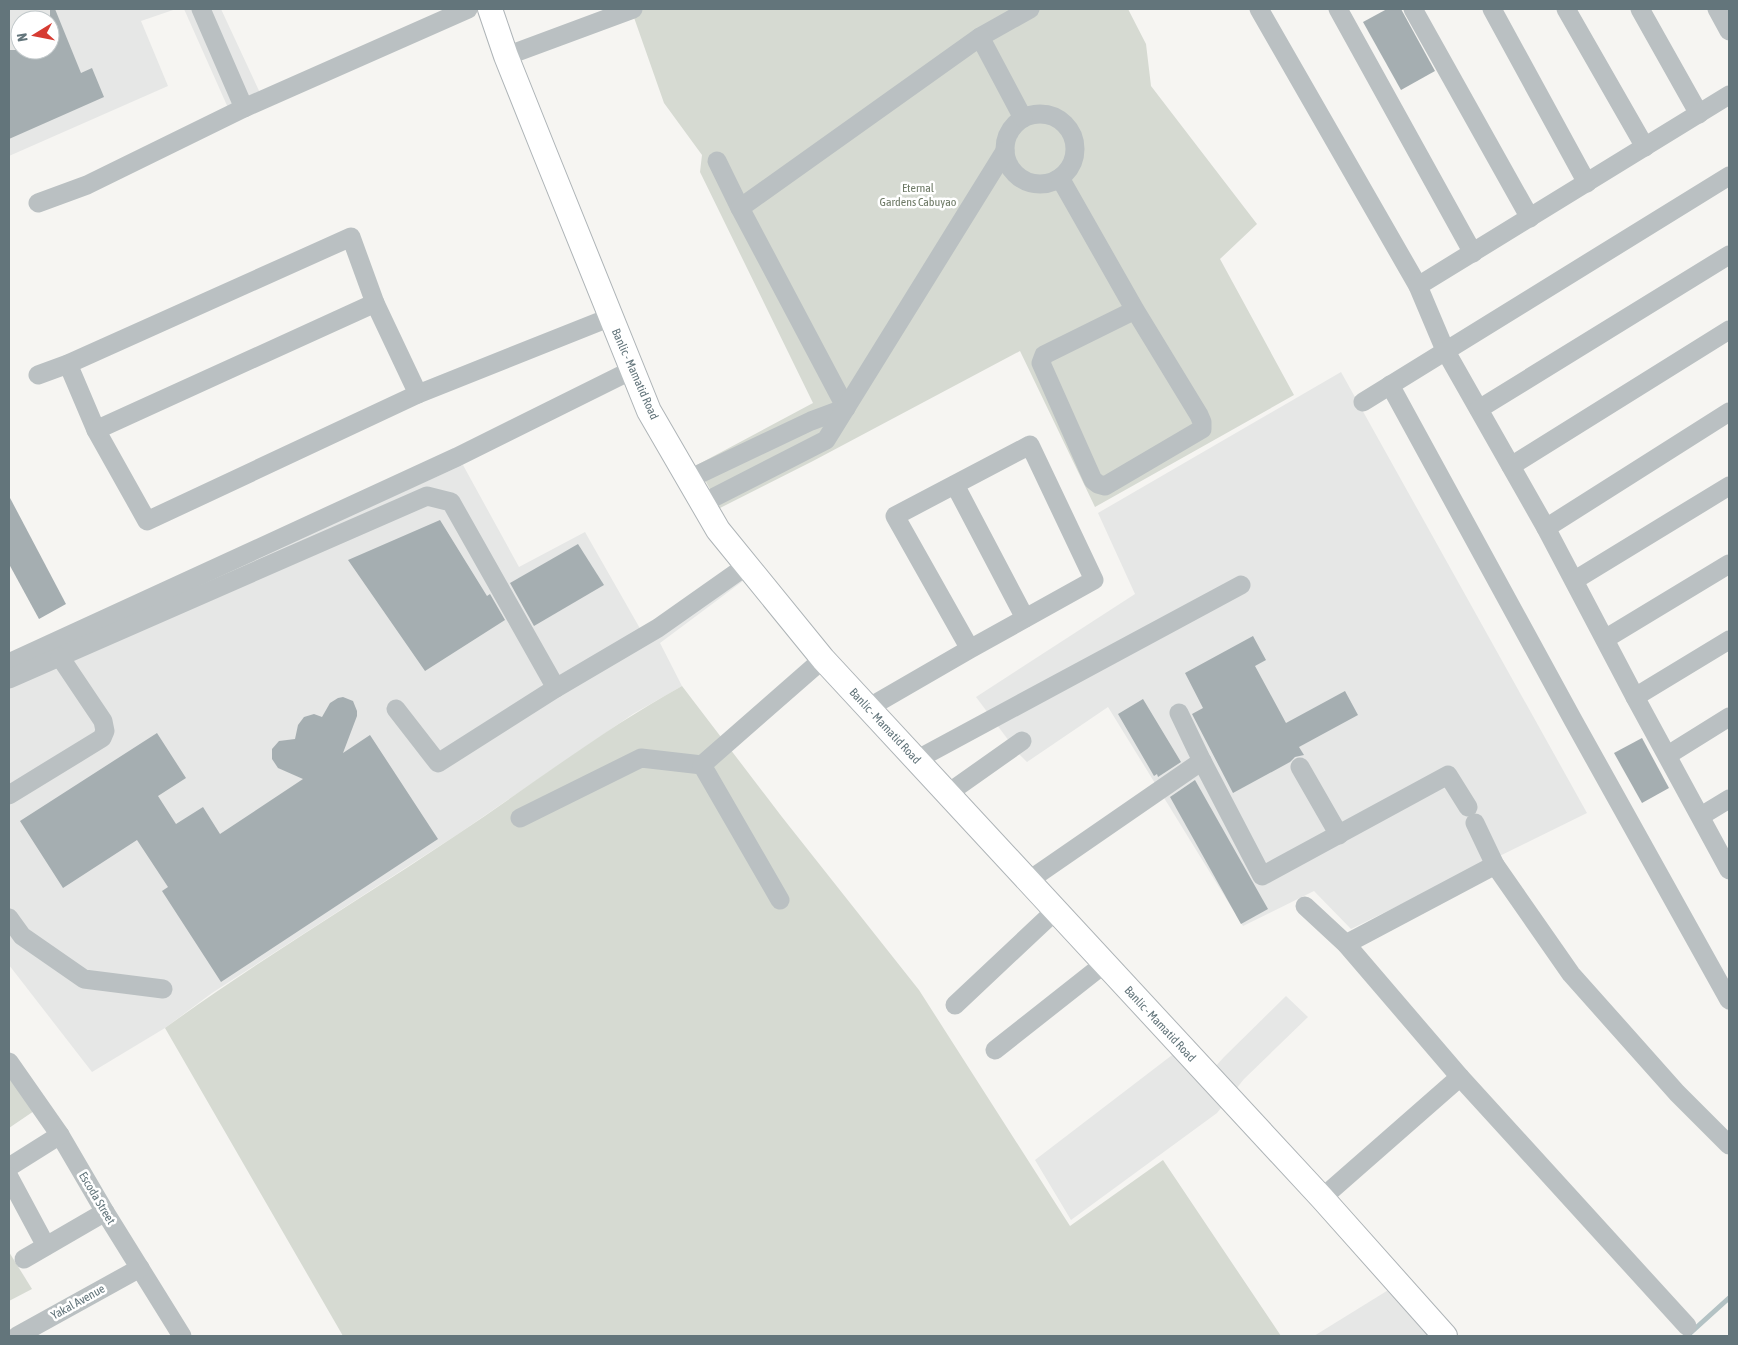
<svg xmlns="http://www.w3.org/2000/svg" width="1738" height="1345" font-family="'Asap Condensed',sans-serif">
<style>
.built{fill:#e6e7e6;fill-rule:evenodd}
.green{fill:#d6dad2}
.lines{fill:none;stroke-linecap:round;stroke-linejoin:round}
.stream{stroke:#b3c2c4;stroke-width:5}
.building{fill:#a5aeb1}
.major-casing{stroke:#aeb4b7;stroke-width:26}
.minor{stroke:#bac0c2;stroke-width:19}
.major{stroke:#fff;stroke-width:24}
.labels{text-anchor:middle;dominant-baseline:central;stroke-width:5;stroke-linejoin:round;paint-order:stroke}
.park-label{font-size:12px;fill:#6d7965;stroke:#fff}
.street-label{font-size:12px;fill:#63757b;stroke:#fff}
</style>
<rect width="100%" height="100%" fill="#f6f5f2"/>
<g class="built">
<path d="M9,9H176L141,21L168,86L9,156ZM20,20H50V50H20Z"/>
<polygon points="184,9 221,9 261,95 229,110"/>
<polygon points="1341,372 1587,813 1351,929 1314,891 1243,926 1108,707 1027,762 1018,753 976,697 1135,594 1098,513"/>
<polygon points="463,465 519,567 585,532 642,632 737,562 747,578 660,643 682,686 633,714 458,834 212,993 165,1028 92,1072 9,965 9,672 147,606"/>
<polygon points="1286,996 1308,1017 1244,1079 1217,1113 1071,1220 1035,1160 1180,1049 1206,1077 1224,1057"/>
<polygon points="1390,1289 1431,1336 1314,1336"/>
</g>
<g class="green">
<polygon points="631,9 1128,9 1146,44 1151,86 1257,224 1220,259 1294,395 1095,507 1020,351 813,461 720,508 697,465 813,403 700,172 702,155 664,103"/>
<path d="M682,686L782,817L919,990L1070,1226L1163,1160L1281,1336H343L165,1028C260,959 361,899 458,834C533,784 604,729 682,686Z"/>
<polygon points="9,1075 34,1111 9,1128"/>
<polygon points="9,1252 32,1289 9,1301"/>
</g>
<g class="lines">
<polyline class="stream" points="1687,1336 1729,1298"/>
</g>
<g class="building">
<polygon points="50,9 55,9 81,73 92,68 104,97 9,139 9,50 50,50"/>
<polygon points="1387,9 1401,9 1435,71 1401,90 1363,22"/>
<polygon points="9,496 66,604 39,619 9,564"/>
<polygon points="440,520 487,596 490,594 505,620 425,671 348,560"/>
<polygon points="578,544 604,585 534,626 510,583"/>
<polygon points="1253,636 1266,660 1255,666 1286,723 1345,691 1358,715 1299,747 1304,755 1295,757 1290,762 1233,793 1192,714 1203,708 1185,673"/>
<polygon points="343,697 353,701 357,711 357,716 343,753 370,735 438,839 221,982 162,891 168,887 137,840 63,888 20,821 157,733 186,778 158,796 176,824 203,807 220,834 303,779 278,768 272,759 272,749 279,741 295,739 298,725 304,717 314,714 322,717 330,703 338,698"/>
<polygon points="1143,699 1181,762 1158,777 1157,774 1154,776 1118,714"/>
<polygon points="1642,738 1669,788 1642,803 1614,753"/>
<polygon points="1195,780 1268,909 1241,924 1170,797"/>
</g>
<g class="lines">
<defs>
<polyline id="major" points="490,9 506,56 544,151 649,411 718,530 823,659 1322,1198 1445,1336"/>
</defs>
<use href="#major" class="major-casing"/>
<g class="minor">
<polyline points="201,9 244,108"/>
<polyline points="1259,9 1418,286 1445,350 1546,528 1635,697 1729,870"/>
<polyline points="1338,9 1473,253"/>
<polyline points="1413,9 1530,218"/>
<polyline points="1492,9 1587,183"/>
<polyline points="1566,9 1645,147"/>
<polyline points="1640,9 1699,114"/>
<polyline points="1717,9 1729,31"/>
<polyline points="980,37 1030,9"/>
<polyline points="506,56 633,9"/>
<circle cx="1040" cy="149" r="35"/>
<polyline points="717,161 740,208"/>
<polyline points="1060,178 1135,310 1199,415 1202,422 1202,429 1105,486 1098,484 1093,480 1041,363 1044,355 1135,310"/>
<polyline points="38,203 87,185 244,108 468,9"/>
<polyline points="1418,286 1729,95"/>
<polyline points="68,364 96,430 147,521 418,394 611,317"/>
<polyline points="38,375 68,364 351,237 375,303 418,394"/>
<polyline points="1390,385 1573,720 1729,1000"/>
<polyline points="1363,402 1729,176"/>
<polyline points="846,408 740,208 980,37 1023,118"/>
<polyline points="1479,409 1729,255"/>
<polyline points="96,430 375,303"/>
<polyline points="1511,466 1729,330"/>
<polyline points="689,479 811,421 846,408"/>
<polyline points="955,485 1025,618"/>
<polyline points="703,503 826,440 1005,151"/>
<polyline points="1546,528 1729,412"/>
<polyline points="1575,580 1729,486"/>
<polyline points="1605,639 1729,564"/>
<polyline points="9,663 457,457 632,370"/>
<polyline points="9,679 427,496 451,502 556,688"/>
<polyline points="1635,697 1729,640"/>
<polyline points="868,708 970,649 1094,580 1030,445 895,516 970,649"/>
<polyline points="396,709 438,763 556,688 658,628 746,566"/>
<polyline points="1179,713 1202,761 1262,876 1448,775 1468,807"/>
<polyline points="1668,755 1729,717"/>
<polyline points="916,760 1241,585"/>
<polyline points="1300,767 1339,835"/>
<polyline points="947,794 1022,741"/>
<polyline points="9,795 102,738 105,731 103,721 60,657"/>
<polyline points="1701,816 1729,799"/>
<polyline points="520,818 641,758 702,765"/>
<polyline points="1475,823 1495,865 1571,974 1677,1093 1729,1145"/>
<polyline points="1028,881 1202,761"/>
<polyline points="780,900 702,765 823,659"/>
<polyline points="1305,906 1346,944 1460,1077 1687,1326"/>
<polyline points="9,918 22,936 84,979 163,989"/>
<polyline points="1346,944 1495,865"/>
<polyline points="955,1005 1055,911"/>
<polyline points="995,1050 1104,964"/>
<polyline points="9,1062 60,1135 105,1212 182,1336"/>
<polyline points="9,1167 60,1135"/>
<polyline points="9,1177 46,1246"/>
<polyline points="1322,1198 1460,1077"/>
<polyline points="24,1259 105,1212"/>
<polyline points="17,1336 140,1268"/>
</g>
<use href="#major" class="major"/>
</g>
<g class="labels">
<g class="park-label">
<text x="918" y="188">Eternal<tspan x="918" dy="14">Gardens Cabuyao</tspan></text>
</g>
<g class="street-label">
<text transform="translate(635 374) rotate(66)">Banlic - Mamatid Road</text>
<text transform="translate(885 726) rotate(47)">Banlic - Mamatid Road</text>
<text transform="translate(1160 1024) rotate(47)">Banlic - Mamatid Road</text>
<text transform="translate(97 1198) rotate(59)">Escoda Street</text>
<text transform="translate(78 1302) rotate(-29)">Yakal Avenue</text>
</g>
</g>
<rect width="1738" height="1345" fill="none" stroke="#63757b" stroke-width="20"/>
<g transform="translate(35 35) rotate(260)"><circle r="24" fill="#ffffff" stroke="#c1c8ca"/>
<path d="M0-4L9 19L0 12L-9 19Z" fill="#d63b32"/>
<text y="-8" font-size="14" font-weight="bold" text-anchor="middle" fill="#63757b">N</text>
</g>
</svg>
